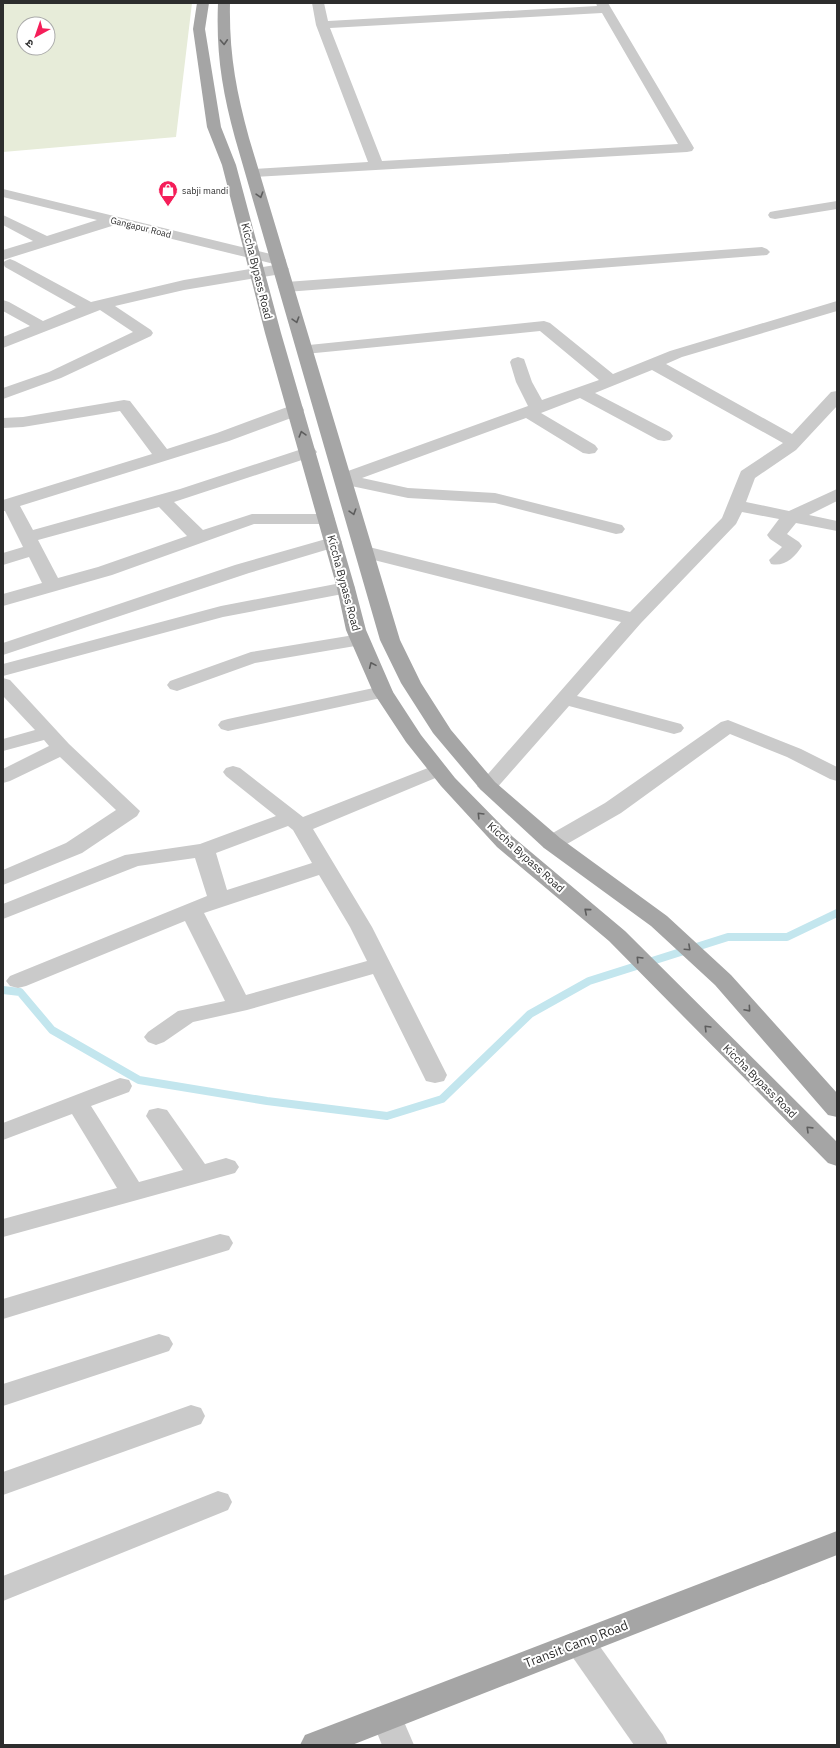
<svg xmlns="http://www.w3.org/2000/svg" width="840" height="1748" font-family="'IBM Plex Sans','Noto Sans Devanagari',sans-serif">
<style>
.green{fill:#e7ecd9;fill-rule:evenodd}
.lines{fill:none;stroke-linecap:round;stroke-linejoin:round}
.stream{stroke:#c3e6ee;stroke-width:8}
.minor{fill:#cacaca;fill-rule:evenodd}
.major{fill:#a5a5a5;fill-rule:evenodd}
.oneway{stroke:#5d5d5d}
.labels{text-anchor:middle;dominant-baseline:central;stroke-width:4;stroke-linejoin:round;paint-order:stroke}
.far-poi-label{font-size:9px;fill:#2d2d2d;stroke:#fff;text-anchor:start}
.far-street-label{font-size:9px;fill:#2d2d2d;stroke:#fff}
.street-label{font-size:11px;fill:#2d2d2d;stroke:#fff}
.near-street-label{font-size:13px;fill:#2d2d2d;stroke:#fff}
</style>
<rect width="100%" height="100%" fill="#fff"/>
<path class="green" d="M3,3H192L176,137L3,152ZM24,24H48V48H24Z"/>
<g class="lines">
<polyline class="stream" points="3,990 20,992 52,1030 139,1080 267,1101 387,1116 442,1099 530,1014 589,981 728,937 787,937 837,913"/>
<g class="minor">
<path d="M312,3H324L328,21L597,6L596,3H608L694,148L692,151L687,152L253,177L248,176L246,173L248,170L253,169L368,162L316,25ZM602,13L678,144L382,161L330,28Z"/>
<polygon points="3,189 283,257 286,260 283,263 278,265 115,225 3,260 3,250 33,241 3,225 3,215 47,236 97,220 3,197"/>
<polygon points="837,201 837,209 775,219 770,218 768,215 770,212 775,211"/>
<polygon points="762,247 767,249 770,252 767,255 286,292 281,290 278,287 281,284 286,282"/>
<polygon points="10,259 15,261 91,302 184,280 281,264 286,266 289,269 286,272 281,274 184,290 115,306 151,330 153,333 151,336 61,378 3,399 3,388 49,372 133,332 100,310 3,348 3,337 30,326 3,311 3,300 9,302 43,321 76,307 5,267 3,263 5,261"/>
<path d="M837,301V311L682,357L666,364L792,434L831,392L837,391V406L796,450L755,478L746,502L789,511L837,489V501L809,515L837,521V531L796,523L787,534L799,542L802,546C795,557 785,567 771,564L769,560L782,547L770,539L767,535L779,519L742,512L736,524L641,623L577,696L681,724L684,728L681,732L674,734L569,706L495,790L488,792L481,790L477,786L481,782L621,622L358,556L356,552L358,548L365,546L630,612L722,518L741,471L783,443L652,370L595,393L670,432L673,436L670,440L664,441L658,440L580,398L541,413L595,445L598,449L595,453L589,454L583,453L526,418L362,478L408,488L495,493L622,525L625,529L622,533L616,534L495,503L408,498L337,483L334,479L337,475L528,406L516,382L510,362L512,359L518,357L524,359L532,382L542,400L599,380L540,331L305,354L299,352L297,349L299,346L544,321L550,323L613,374L670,351Z"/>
<path d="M124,400L130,401L167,449L217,433L290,406L296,405L302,406L304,410L302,414L229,441L20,506L33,530L180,489L308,447L314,448L317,452L314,456L174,502L203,530L252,514H326L332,515L335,519L332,523L326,524H254L112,575L3,606V594L42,583L29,557L3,565V553L23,547L5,511H3V500L152,454L120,411L23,427L3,428V418L23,417ZM159,507L187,536L98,567L58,578L38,540Z"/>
<polygon points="333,537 339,538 342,542 339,546 249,573 3,655 3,643 235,565"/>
<polygon points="346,582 353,584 355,588 353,592 223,617 3,676 3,664 221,606"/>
<polygon points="360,634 367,636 370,640 367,644 255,663 177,691 170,689 167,685 170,681 251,652"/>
<polygon points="3,678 10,680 69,744 140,811 137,816 82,853 3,885 3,870 66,843 116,810 60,757 10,781 3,783 3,769 49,746 44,740 3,751 3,739 35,730 3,696"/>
<polygon points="383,686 390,688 393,692 390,696 228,731 221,729 218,725 221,721 228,719"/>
<polygon points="728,720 801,749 837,767 837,781 830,779 787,757 730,734 621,813 560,848 552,849 544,848 541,843 544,838 605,803 721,722"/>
<path d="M438,764L445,766L448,770L445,774L313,829L372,927L447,1075L444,1081L435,1083L426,1081L373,974L247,1010L193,1022L164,1042L156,1045L148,1042L144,1037L148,1032L178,1011L225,1001L185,921L26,986L18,988L10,986L6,981L10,976L207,896L195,858L138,866L3,919V904L125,855L200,844L276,816L226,776L223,772L226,768L233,766L240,768L303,817ZM288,826L293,830L312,863L227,890L216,853ZM319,875L350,927L367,961L246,995L204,913Z"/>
<polygon points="120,1078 129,1080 132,1086 129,1092 91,1106 139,1182 183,1170 146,1116 149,1110 158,1108 167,1110 205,1164 226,1158 235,1161 239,1167 235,1173 3,1237 3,1219 117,1188 72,1114 3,1140 3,1123"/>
<polygon points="220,1234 229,1236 233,1243 229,1250 3,1319 3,1299"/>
<polygon points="159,1334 169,1337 173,1344 169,1351 3,1406 3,1384"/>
<polygon points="191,1405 201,1408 205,1416 201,1424 3,1495 3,1472"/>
<polygon points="218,1491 228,1494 232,1502 228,1510 3,1601 3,1576"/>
<polygon points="580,1630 591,1634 663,1735 668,1745 634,1745 569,1652 565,1643 569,1634"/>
<polygon points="387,1705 398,1708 414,1745 382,1745 371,1718 376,1708"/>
</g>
<g class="major">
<polygon points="197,3 209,3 205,29 221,127 236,165 281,333 355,588 366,630 393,692 421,735 455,778 513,837 625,931 837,1142 837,1166 828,1163 609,941 497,847 441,786 406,742 373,692 346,630 337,588 265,333 222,165 207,127 193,29"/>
<path d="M218,3H230C229,53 236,90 249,138L400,640L421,683L451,730L495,782L560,838L667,916L731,975L837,1093V1117L828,1115L715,985L651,926L544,848L481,790L433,733L401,683L380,640L235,138C222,90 216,53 218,3Z"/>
<polygon points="837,1531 837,1555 352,1745 300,1745 305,1735"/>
</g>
</g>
<defs><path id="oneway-chevron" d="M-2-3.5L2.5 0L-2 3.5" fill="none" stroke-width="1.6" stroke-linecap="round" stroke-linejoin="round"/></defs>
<g class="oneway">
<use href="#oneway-chevron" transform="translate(224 42) rotate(87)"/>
<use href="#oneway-chevron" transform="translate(260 195) rotate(73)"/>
<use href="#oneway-chevron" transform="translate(296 320) rotate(73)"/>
<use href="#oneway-chevron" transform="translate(302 434) rotate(-106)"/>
<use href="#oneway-chevron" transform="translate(353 512) rotate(73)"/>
<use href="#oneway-chevron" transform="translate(372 665) rotate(-114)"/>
<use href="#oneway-chevron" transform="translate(480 815) rotate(-134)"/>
<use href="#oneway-chevron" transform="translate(587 911) rotate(-140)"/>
<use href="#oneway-chevron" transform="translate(688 948) rotate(43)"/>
<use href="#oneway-chevron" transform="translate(639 959) rotate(-134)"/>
<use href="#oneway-chevron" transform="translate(748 1009) rotate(49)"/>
<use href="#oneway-chevron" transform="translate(707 1028) rotate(-135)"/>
<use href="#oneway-chevron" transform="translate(809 1129) rotate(-136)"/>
</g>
<defs>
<symbol id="shop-pin" viewBox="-11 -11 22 30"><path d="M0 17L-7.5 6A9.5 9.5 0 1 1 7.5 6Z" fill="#f51e59" stroke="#fff"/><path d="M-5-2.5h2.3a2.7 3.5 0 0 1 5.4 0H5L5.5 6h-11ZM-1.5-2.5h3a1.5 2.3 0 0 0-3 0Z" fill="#fff"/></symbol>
</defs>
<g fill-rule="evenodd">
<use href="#shop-pin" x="157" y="179" width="22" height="30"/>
</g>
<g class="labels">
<g class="far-poi-label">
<text x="182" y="190">sabji mandi</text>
</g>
<g class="far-street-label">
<text transform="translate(141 227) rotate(14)">Gangapur Road</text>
</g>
<g class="street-label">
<text transform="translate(257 271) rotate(76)">Kiccha Bypass Road</text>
<text transform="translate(344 583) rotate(75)">Kiccha Bypass Road</text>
<text transform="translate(526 857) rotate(42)">Kiccha Bypass Road</text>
<text transform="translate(760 1081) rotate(45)">Kiccha Bypass Road</text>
</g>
<g class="near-street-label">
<text transform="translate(576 1644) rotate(-21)">Transit Camp Road</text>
</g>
</g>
<rect width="840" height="1748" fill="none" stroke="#2d2d2d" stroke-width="8"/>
<g transform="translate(36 36) rotate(220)"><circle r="19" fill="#ffffff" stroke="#ababab"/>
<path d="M0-3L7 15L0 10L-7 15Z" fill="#f51e59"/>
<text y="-6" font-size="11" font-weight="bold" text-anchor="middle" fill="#2d2d2d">उ</text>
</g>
</svg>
